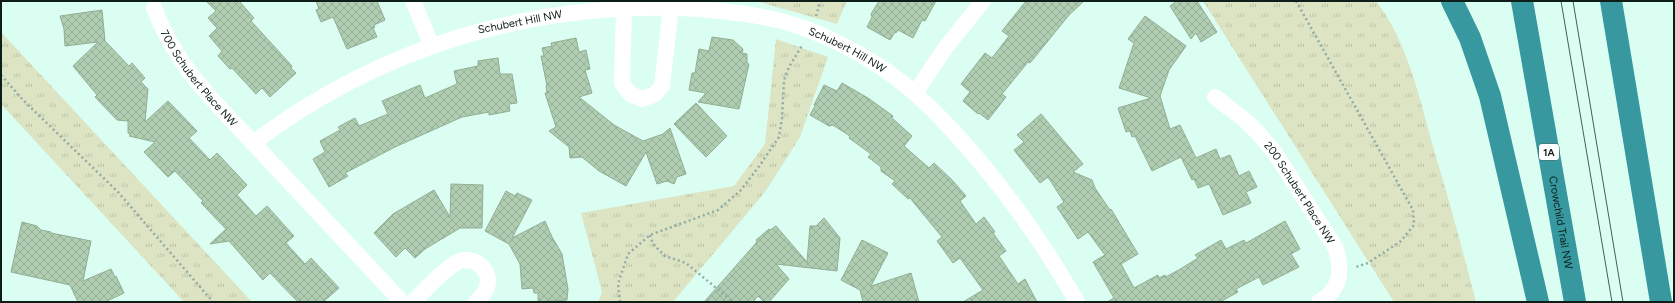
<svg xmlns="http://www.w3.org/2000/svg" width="1675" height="303" font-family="Figtree,sans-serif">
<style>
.park{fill:url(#park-tufts)}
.building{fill:url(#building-cross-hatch);stroke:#92ae93}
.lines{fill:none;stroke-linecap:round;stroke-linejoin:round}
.path{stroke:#90aca4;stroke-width:2.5;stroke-dasharray:2 3;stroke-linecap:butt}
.minor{stroke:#fff;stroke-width:16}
.motorway{stroke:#3798a0;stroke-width:22}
.tram{stroke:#475d57;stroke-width:1}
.labels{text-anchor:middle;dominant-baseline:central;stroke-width:3.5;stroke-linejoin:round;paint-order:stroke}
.shield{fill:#fff;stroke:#56625e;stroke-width:1}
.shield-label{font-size:10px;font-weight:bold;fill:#0d1e19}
.street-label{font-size:11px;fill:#0d1e19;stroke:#fff}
</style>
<defs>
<pattern id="park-tufts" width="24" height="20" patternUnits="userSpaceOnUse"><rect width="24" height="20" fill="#dce4c3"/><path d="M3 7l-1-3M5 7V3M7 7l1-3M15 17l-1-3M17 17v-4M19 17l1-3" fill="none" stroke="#bcc3a7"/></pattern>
<pattern id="building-cross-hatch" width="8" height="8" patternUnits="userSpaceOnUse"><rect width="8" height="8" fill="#b0ccb1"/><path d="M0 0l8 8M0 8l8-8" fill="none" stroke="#96af98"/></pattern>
</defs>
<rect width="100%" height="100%" fill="#dbfef3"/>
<g class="park">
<polygon points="756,1 847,1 837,24"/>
<path d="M1203,1H1376C1408,42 1420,100 1434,150C1449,200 1463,251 1476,302H1394Z"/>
<polygon points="1,32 252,302 184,302 1,104"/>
<polygon points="776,39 828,57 800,137 765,192 673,302 598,302 602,292 581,213 734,186 765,144"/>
</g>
<g class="building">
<polygon points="206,1 239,1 254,18 251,21 292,66 291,68 296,73 270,97 262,88 256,94 232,68 230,69 218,56 222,51 209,36 217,28 208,18 216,11"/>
<polygon points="316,1 377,1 385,20 374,25 375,27 373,28 377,37 347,49 333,17 321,22 316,10 319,9"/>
<polygon points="879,1 936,1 925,21 922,20 913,38 898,30 896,33 895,32 890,40 867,27 872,17 871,14"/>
<polygon points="1026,1 1084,1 1069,15 1030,63 1028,62 1002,94 1006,97 988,120 979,113 978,114 963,101 970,92 961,84 985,53 992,58 1009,36 1002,31"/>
<polygon points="1177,1 1197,1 1217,32 1201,42 1196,33 1191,39 1170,6"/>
<polygon points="102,10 105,41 129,66 132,63 145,78 141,82 148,89 145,122 168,101 197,131 189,138 210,160 217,153 247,185 237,195 256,216 267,206 294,236 286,243 305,264 311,258 339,288 323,302 298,302 270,273 263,280 229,241 210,244 226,229 201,203 203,201 175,171 168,177 144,152 155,142 129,136 131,135 128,133 128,121 117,120 95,97 97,95 73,66 98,42 65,46 64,29 60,16"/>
<polygon points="1145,16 1186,46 1169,70 1160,96 1170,129 1180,125 1196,158 1216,149 1220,159 1230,155 1239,176 1249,171 1257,187 1246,192 1251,203 1223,215 1209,184 1198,188 1194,179 1192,180 1181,157 1152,171 1135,136 1132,137 1130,131 1126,132 1118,108 1151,98 1119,88 1134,43 1128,39"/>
<polygon points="712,37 733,40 743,49 742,53 747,54 747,63 749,64 739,109 698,102 706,93 689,90 692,73 695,73 699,49 709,51"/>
<polygon points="576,38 579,52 586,50 590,69 585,70 592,93 579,97 614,125 643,141 663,134 670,128 686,174 677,177 674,184 667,181 657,184 646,152 626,186 599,171 582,157 570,158 569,147 549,131 556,127 545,93 547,93 546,86 547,86 541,56 544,56 542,48 552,46 551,43"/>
<polygon points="498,58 500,74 512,74 517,103 509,104 510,111 489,115 489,112 462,117 395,147 345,173 348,176 329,187 313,159 325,152 320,141 340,130 338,127 355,118 359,126 388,114 382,101 420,85 425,98 457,84 454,71 478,66 478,61"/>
<polygon points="842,83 868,98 893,116 892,118 912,136 904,146 929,168 934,163 952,180 966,196 960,201 976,224 984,217 995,232 993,233 1006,251 999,256 1018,284 1025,279 1037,302 963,302 983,290 960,258 953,263 937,241 942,237 910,198 908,199 892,184 895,181 881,171 881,167 868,157 871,154 849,138 850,136 833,125 829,126 810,115 815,106 814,105 824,85 837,91"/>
<polygon points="696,103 727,136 706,157 674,124"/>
<polygon points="1041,114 1083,164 1073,172 1092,180 1095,188 1110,210 1111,209 1138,254 1121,264 1134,288 1158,275 1159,278 1165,275 1166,277 1182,268 1198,258 1195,255 1221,240 1226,249 1244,240 1246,243 1285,221 1300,249 1291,254 1299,267 1263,285 1259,277 1236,289 1238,292 1220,302 1107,302 1114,298 1093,262 1105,255 1088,232 1078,239 1057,207 1064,202 1048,177 1040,183 1014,150 1024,142 1017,135"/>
<polygon points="451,184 483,185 482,228 460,228 425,249 415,258 405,248 396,257 374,233 393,214 434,190 450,217"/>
<polygon points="506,191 515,196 517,193 532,200 512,238 545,221 552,237 562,254 568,289 567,300 538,302 538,293 534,293 533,288 522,289 520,264 509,244 485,231"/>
<polygon points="824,218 840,238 837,271 776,264 789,279 769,302 764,302 758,296 753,302 704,302 757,242 756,240 769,229 770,230 776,226 807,262 810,226 816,226"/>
<polygon points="22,222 37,226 41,230 51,232 51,233 91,241 83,281 111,269 115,277 116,276 124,293 105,302 78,302 70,285 11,272"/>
<polygon points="862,240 888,253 871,286 911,273 919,302 863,302 860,290 841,280"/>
</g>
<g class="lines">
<g class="path">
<polyline points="1296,1 1413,210 1414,225 1401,241 1368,263 1356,267"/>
<polyline points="816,16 819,6 817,1"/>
<polyline points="1,75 23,100 118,192 213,302"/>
<polyline points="650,235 653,244 665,256 686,263 733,302"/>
<polyline points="620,302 618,284 628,254 650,235 718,210 741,190 760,165 779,137 782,118 784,80 789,67 803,44"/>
</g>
<g class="minor">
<polyline points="413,1 431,44"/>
<polyline points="624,7 622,83 630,94 642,99 654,95 662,86 671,7"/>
<path id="s1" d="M154,8C176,66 212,99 253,143"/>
<polyline points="915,93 946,47 983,1"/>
<path id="s2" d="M1215,97L1245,120L1259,134L1275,153L1335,247C1343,269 1341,290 1319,302"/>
<path id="s3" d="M402,302L253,143C383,45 536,0 699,9C722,11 745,13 768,18C804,25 844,44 876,64C905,82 930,106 953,131C1001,183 1042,241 1077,302"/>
<path d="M413,302C423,292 448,265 460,261C476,256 492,271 487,287C485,294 480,298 476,302"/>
</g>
<g class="motorway">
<polyline points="1452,1 1470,38 1490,96 1538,302"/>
<path id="s4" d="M1522,1L1575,302"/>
<polyline points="1611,1 1661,302"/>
</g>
<g class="tram">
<polyline points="1561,1 1612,302"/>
<polyline points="1573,1 1623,302"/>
</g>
</g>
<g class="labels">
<rect class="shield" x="1539" y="144" width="20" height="16" rx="3"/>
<g class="shield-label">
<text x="1549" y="152">1A</text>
</g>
<g class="street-label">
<text transform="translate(520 22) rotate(-11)">Schubert Hill NW</text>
<text stroke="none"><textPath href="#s3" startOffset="849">Schubert Hill NW</textPath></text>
<text stroke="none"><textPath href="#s1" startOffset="84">700 Schubert Place NW</textPath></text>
<text stroke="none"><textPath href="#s2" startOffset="129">200 Schubert Place NW</textPath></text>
<text stroke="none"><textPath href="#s4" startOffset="225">Crowchild Trail NW</textPath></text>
</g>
</g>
<rect width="1675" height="303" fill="none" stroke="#0d1e19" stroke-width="4"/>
</svg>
